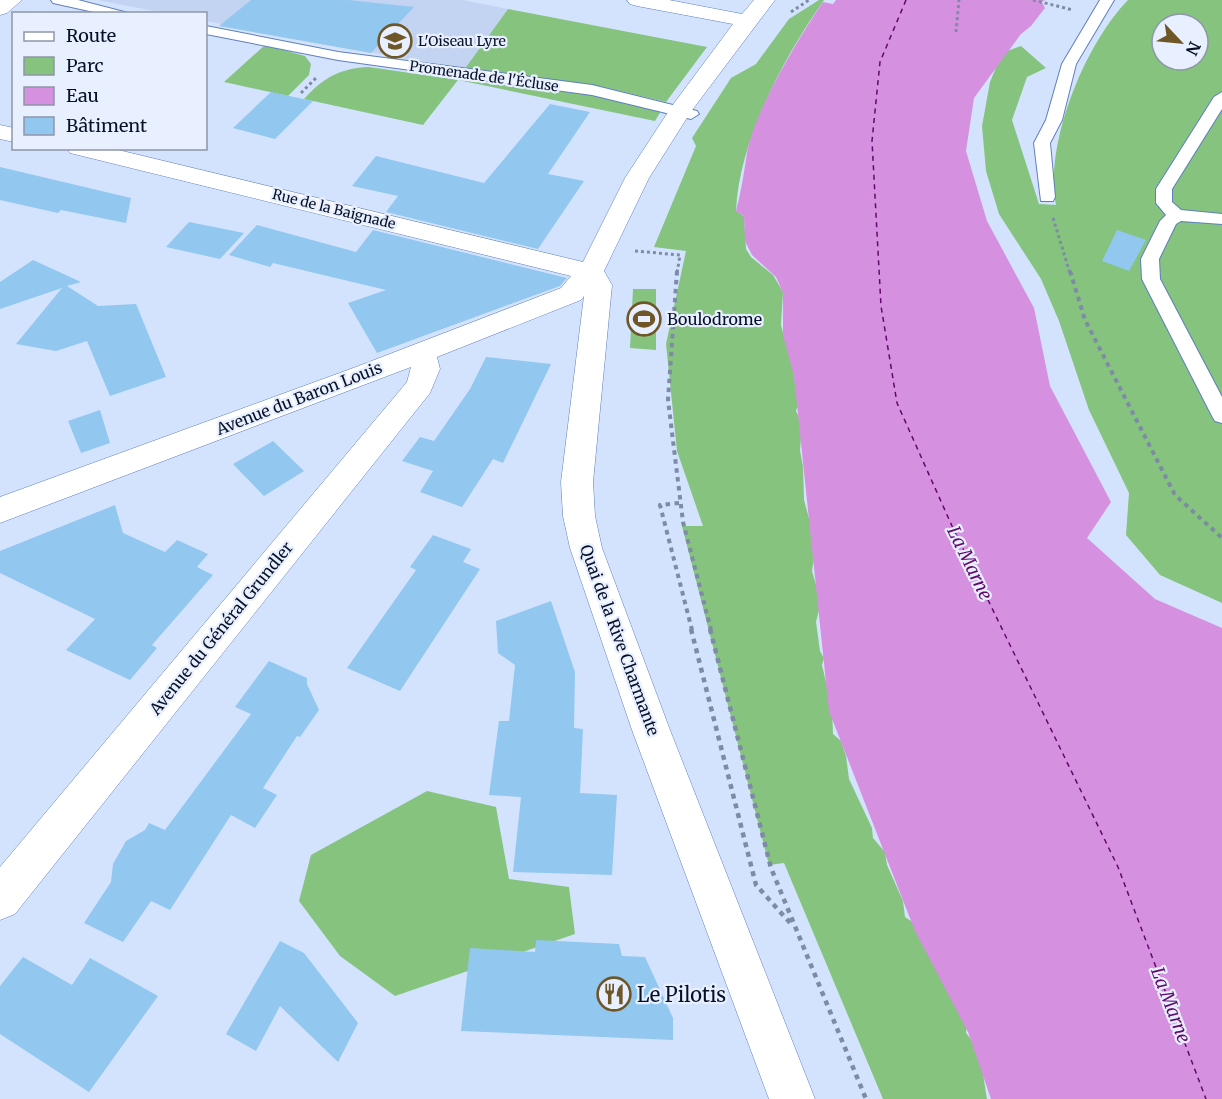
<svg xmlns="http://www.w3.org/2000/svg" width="1222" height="1099" font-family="Merriweather,serif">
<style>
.built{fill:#c3d4f2}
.green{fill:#85c37f;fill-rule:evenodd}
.water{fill:#d690e0}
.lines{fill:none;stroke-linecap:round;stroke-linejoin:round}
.ferry{stroke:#62086e;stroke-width:1.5;stroke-dasharray:5 4.5;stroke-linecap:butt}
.building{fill:#92c7f0}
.service-casing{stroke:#5e7fbe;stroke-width:2}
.minor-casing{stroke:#5e7fbe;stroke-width:1}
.path-far2{stroke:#7d8ba5;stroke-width:3;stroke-dasharray:3 3;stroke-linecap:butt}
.path-far1{stroke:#7d8ba5;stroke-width:4;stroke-dasharray:4.5 4.5;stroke-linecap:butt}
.path{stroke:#7d8ba5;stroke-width:4.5;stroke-dasharray:5 5;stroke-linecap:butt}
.service{fill:#fff;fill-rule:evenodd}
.minor{fill:#fff;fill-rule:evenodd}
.labels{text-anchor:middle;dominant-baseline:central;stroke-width:4.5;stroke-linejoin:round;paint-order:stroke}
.far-poi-label{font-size:14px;fill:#061129;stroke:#e8effe;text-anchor:start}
.far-street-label{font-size:14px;fill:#061129;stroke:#e8effe}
.poi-label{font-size:16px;fill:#061129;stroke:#e8effe;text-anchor:start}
.street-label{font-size:16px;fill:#061129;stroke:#e8effe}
.water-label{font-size:18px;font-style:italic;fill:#62086e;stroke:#e8effe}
.near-poi-label{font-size:20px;fill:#061129;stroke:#e8effe;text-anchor:start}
</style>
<rect width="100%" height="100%" fill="#d3e3fe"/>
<polygon class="built" points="97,0 463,0 508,9 464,70 206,21 206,14 165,13"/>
<g class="green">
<path d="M819,0H824C784,57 739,140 736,211L744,216L746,249L751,257L773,275L783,292L781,325L793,369L798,404L796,411L802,424L800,450L803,467L804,500L816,544L812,571L821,602L816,622L820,651L824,658L822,665L832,708L833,734L841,741L846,756L849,779L872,828L873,838L885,852L887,865L903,901L905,917L914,923L968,1012L966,1033C982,1052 983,1075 987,1099H883L784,863L769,865L682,526H703L677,451L666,344L686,251L654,247L696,146L692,138L731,78L756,64L789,19Z"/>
<path d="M1128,0H1222V603L1160,575L1126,535L1129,493L1089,410L1059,321L1041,279L999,214L986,171L982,126L990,82L1002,53L1021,46L1046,68L1027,77L1012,120L1039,204L1056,205C1044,144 1085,44 1128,0ZM1162,24H1198V60H1162Z"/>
<polygon points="508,9 707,47 666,102 599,86 464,70"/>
<polygon points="265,45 305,56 311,64 309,75 288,96 224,82"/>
<path d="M369,67L458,80L592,95L661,111L655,121L458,80L423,125L304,99C323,78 340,68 369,67Z"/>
<polygon points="633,289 656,289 656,350 630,348"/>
<polygon points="427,791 496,807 509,879 569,887 575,934 395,996 340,956 299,901 311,855"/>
</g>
<path class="water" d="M836,0H1045L1042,2L1045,8L1031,26L1021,34L974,98L966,151L987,221L1034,308L1050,386L1111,502L1087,538L1155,599L1222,628V1099H991L968,1032L915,931L829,711L794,376L783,335V293L776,277L752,255L745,241L744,216L736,211C741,192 744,173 747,153C754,112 799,37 823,2L833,4Z"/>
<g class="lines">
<polyline class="ferry" points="906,0 880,62 872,141 881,306 897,403 952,526 1118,867 1206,1099"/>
</g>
<g class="building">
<polygon points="251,0 348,0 414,7 371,53 219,26"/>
<polygon points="271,92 313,101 275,139 233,128"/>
<polygon points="550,104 590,112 548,174 584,181 538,249 386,212 398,196 352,186 376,156 484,183"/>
<polygon points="0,167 131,198 126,223 61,210 58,213 0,200"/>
<polygon points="189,222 244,233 220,259 166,247"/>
<polygon points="257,225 356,252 373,230 567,278 560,286 377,353 348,303 386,290 273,263 270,267 229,255"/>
<polygon points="1117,230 1146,240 1129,271 1102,261"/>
<polygon points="33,260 81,282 67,286 98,306 136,304 166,377 110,396 87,341 56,351 16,344 62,288 0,309 0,282"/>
<polygon points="486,357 551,364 503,463 493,459 462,507 420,492 433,471 402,461 420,437 434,441 470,389"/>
<polygon points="100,410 110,443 81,453 68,421"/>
<polygon points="273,441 304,471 264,496 233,464"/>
<polygon points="115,505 123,533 165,552 177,540 208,554 197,567 213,575 152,645 157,648 130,680 66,650 95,619 0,573 0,551"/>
<polygon points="433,535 471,549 463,562 480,569 400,691 347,668 416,570 410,567"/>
<polygon points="551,601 575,672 574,728 583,729 580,793 617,795 612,875 513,872 521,797 489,795 499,721 509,721 515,665 498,653 496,621"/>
<polygon points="269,661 307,678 307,684 319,710 300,737 297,736 263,788 277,795 255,828 231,815 170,910 151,901 123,942 84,923 111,882 113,864 126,841 145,830 149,823 165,830 251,714 235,707"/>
<polygon points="536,940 619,944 622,956 645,957 673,1018 673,1040 461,1031 470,948 535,952"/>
<polygon points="280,941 304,953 358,1023 338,1062 280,1006 256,1051 226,1034"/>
<polygon points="23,957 72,985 90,958 158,996 89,1092 0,1034 0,986"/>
</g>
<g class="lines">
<defs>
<g id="service">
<polygon points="51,0 78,0 132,14 103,14 53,3"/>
<polygon points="1100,0 1114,0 1076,64 1062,120 1050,143 1055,197 1053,201 1041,201 1034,143 1046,120 1062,64"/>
<polygon points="206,26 338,52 592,85 697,111 699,114 691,119 592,95 338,60 206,34"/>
<polygon points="1222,92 1222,109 1172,189 1172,202 1181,210 1222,214 1222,224 1181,221 1176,224 1159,259 1160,279 1222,397 1222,423 1215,421 1212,416 1142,279 1141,259 1160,221 1166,215 1156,203 1156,189 1214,97"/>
</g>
<g id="minor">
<polygon points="0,0 22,0 7,13 0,15"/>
<polygon points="627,0 669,0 742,14 754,0 775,0 690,113 649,178 604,271 612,285 593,482 595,516 602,548 670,730 815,1099 769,1099 632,730 570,548 563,516 561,482 584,296 581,300 437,357 440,369 430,393 15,914 0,920 0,867 407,382 411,367 0,523 0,497 356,367 561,288 571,276 70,153 67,148 110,148 583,262 625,178 672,106 733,24 637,6 630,4"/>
<polygon points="0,125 14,128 14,142 0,139"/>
</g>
</defs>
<use href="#service" class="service-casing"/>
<use href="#minor" class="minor-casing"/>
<g class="path-far2">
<polyline points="1033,0 1073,10"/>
<polyline points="791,12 809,0"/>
<polyline points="956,32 959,0"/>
<polyline points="301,93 318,76"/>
<polyline points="1053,218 1070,273"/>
<polyline points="635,251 680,255 677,273"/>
</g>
<g class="path-far1">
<polyline points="677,271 668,400 683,522 711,630"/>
<polyline points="1070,271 1085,320 1175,495 1222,538"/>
<polyline points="679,503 660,505 692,630"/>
</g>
<g class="path">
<polyline points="691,629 756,885 792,925"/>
<polyline points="710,629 771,868 866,1099"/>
</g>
<use href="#service" class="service"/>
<use href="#minor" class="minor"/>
</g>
<defs>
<symbol id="school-ring" viewBox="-11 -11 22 22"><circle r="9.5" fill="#e8effe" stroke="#6e5627" stroke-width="1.5"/><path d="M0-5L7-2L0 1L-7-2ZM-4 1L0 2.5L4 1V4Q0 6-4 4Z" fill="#6e5627"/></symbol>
<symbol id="stadium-ring" viewBox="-11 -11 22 22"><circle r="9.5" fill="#e8effe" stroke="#6e5627" stroke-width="1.5"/><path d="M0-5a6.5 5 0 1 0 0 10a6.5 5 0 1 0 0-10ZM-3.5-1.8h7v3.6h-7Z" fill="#6e5627"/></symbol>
<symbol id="restaurant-ring" viewBox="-11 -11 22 22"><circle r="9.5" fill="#e8effe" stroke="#6e5627" stroke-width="1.5"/><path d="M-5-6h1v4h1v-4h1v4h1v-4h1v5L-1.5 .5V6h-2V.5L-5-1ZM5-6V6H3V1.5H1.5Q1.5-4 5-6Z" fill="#6e5627"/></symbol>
</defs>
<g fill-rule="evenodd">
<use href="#school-ring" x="376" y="22" width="38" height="38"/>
<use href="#stadium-ring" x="625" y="300" width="38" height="38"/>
<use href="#restaurant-ring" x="595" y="975" width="38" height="38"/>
</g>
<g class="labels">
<g class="far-poi-label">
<text x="418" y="41">L'Oiseau Lyre</text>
</g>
<g class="far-street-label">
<text transform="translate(484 76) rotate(8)">Promenade de l'Écluse</text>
<text transform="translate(334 209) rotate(14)">Rue de la Baignade</text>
</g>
<g class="poi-label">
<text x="667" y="319">Boulodrome</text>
</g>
<g class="street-label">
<text transform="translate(299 398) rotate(-21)">Avenue du Baron Louis</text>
<text transform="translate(221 628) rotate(-51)">Avenue du Général Grundler</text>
<text transform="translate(620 640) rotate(70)">Quai de la Rive Charmante</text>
</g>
<g class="water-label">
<text transform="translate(970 563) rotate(64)">La Marne</text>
<text transform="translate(1171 1005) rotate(69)">La Marne</text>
</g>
<g class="near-poi-label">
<text x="637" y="994">Le Pilotis</text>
</g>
</g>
<rect x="12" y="12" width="195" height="138" fill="#e8effe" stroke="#8e96a9" stroke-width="1.5"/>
<rect x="24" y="32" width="30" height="9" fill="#ffffff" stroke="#8e96a9" stroke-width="1.5"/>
<text x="66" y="42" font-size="18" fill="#061129">Route</text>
<rect x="24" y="57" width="30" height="18" fill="#85c37f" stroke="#8e96a9" stroke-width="1.5"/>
<text x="66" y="72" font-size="18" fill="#061129">Parc</text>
<rect x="24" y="87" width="30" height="18" fill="#d690e0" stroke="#8e96a9" stroke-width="1.5"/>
<text x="66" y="102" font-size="18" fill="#061129">Eau</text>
<rect x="24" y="117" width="30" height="18" fill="#92c7f0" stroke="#8e96a9" stroke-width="1.5"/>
<text x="66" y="132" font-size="18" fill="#061129">Bâtiment</text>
<g transform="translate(1180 42) rotate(116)"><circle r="28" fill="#e8effe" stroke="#8e96a9" stroke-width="1.5"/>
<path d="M0-4.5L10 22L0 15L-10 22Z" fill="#6e5627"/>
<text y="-9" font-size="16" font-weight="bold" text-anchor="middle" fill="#061129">N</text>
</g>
</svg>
